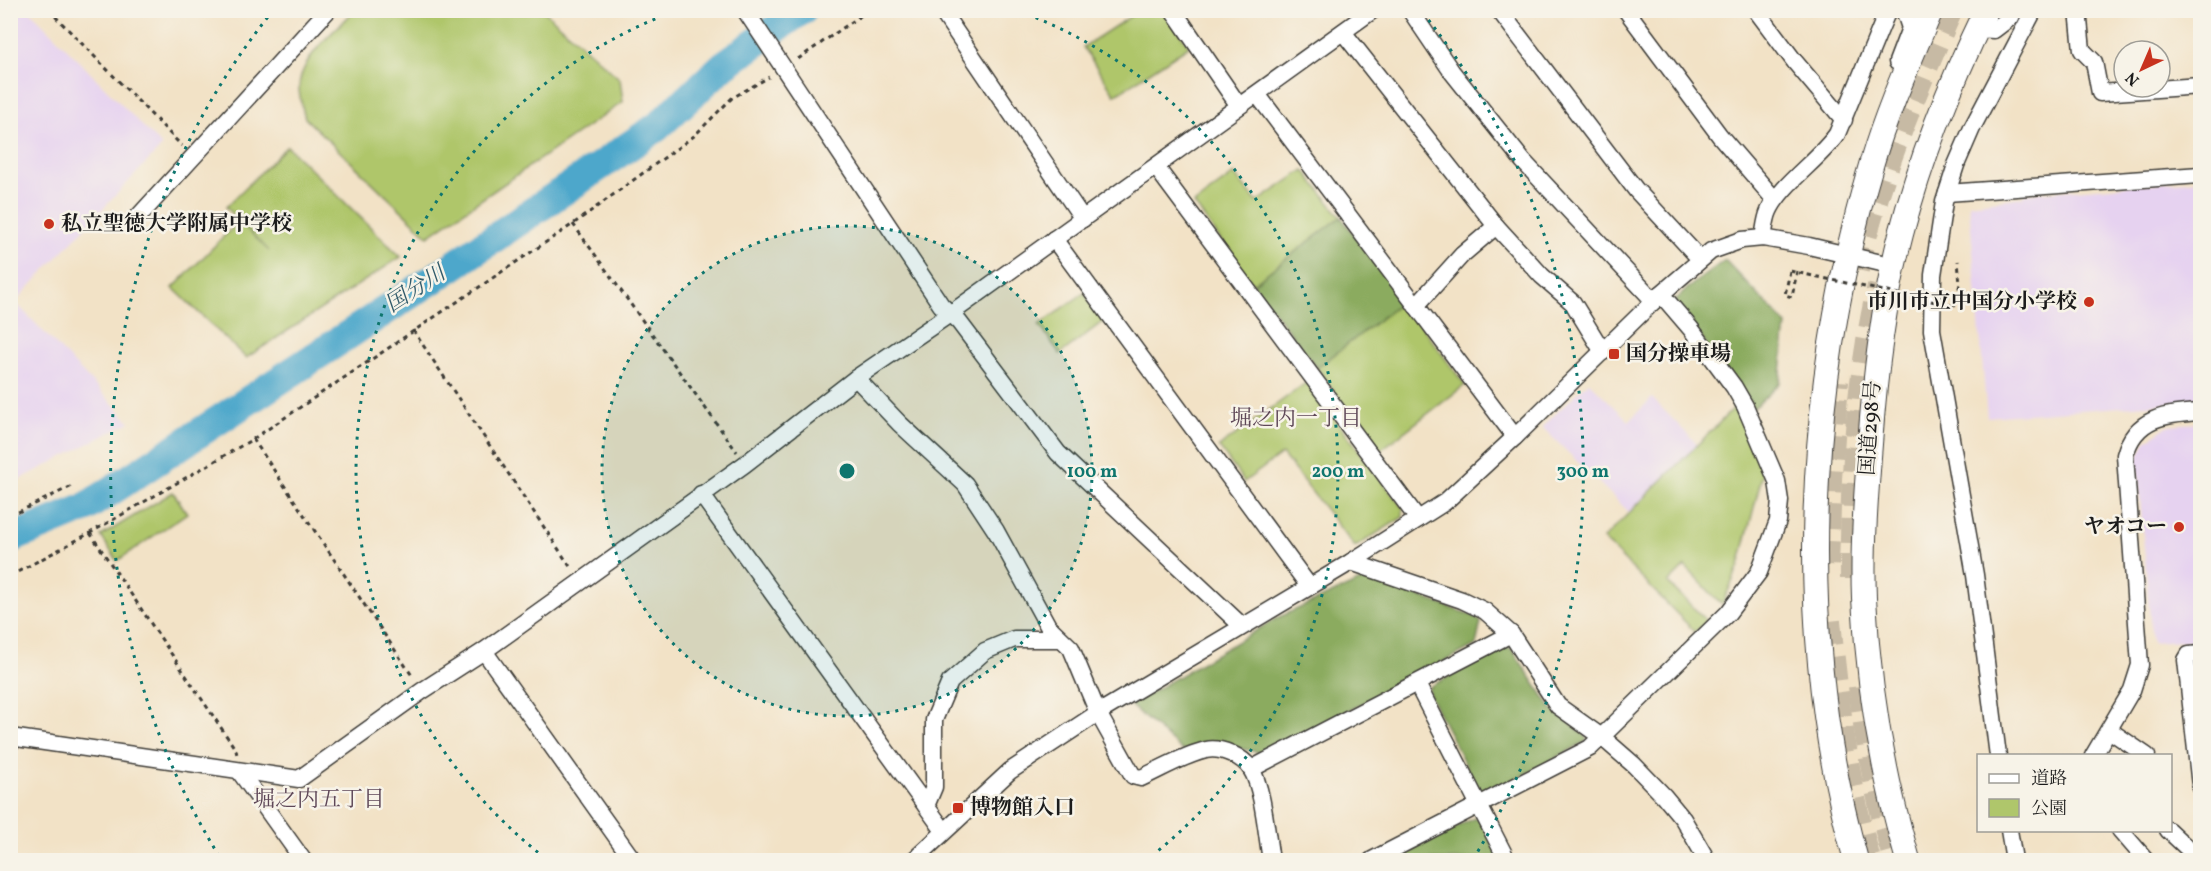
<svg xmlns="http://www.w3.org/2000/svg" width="2211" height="871" font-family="Vollkorn,'Noto Serif JP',serif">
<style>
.built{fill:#e6d2f0}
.green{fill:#afc66b;stroke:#667144;stroke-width:1.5}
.forest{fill:#8bab5f;stroke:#54643e;stroke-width:1.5}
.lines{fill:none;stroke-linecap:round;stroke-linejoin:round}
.river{stroke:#4ea7cb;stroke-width:30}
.highway-tunnel{stroke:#c7baa4;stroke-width:24;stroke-dasharray:24 12;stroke-linecap:butt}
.minor-casing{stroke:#3c3a36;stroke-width:19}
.highway-casing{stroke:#3c3a36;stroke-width:26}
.path{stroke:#3c3a36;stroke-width:3;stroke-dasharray:4.5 4.5;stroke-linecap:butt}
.minor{stroke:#fff;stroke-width:16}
.highway{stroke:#fff;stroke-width:24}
.path-bridge{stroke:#3c3a36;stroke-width:3;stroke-dasharray:4.5 4.5;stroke-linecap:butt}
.ring{fill:none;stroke:#0f766e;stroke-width:3;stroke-dasharray:3 6}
.poi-dot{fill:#c8321e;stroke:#f7f3e8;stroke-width:2}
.labels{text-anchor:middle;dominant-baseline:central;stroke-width:5;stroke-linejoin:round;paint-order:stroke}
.poi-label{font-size:21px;font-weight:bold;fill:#1c1c1c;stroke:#f7f3e8;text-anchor:start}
.street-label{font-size:21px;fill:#1c1c1c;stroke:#f7f3e8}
.water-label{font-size:22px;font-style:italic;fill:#325b6b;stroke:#f7f3e8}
.neighbourhood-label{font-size:22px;fill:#5f4858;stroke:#f7f3e8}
.centre{fill:#0f766e;stroke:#f7f3e8;stroke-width:3}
.ring-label{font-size:18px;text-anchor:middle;font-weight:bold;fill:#0f766e;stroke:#f7f3e8;stroke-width:5;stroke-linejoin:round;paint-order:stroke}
</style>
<rect width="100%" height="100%" fill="#f7f3e8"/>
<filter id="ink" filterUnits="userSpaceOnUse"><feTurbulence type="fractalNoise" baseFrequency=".0167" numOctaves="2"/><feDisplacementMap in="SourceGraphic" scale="12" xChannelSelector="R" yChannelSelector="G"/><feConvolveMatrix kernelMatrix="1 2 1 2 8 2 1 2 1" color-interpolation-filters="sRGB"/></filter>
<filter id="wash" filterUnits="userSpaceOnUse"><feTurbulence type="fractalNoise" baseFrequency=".008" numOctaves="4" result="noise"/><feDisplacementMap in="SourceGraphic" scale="24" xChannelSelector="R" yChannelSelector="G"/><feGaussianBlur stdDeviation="1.35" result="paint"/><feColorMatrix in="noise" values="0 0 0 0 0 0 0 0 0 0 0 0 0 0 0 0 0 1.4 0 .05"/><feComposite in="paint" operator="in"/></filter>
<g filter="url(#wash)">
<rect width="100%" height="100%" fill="#f2e2c6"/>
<g class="built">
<polygon points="30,11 162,146 15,302 130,422 11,484 10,11"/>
<polygon points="2200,180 2200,401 1987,417 1969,204 2023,197 2024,194"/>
<polygon points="1589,382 1629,421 1652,398 1697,444 1629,512 1542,427"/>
<polygon points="2200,423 2200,640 2152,643 2137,460 2146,441 2169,425"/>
</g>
<g class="green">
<polygon points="1140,10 1165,11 1189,46 1115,95 1083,47"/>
<path d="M544,11L620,79L623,102L428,236L305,118C302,105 296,90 301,76C309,50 336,30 354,11Z"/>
<polygon points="287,146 401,257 246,358 173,288 239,221 269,251 226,207"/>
<polygon points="1304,170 1341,217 1253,284 1194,204 1234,174 1257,202"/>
<polygon points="1084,293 1105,320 1060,354 1039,325"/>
<polygon points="1403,301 1465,385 1378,452 1317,368"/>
<polygon points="1307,382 1403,508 1403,517 1355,547 1282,454 1244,482 1219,447"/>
<polygon points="1736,406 1761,461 1763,472 1739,566 1722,605 1685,566 1668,583 1707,621 1695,632 1603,539"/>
<polygon points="173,492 187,513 117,561 101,536"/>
</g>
<g class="forest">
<polygon points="1341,217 1403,301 1317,368 1253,284"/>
<polygon points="1725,260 1786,324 1780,383 1753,409 1675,301 1689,287"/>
<polygon points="1367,578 1474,616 1481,622 1476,645 1265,754 1212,742 1183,751 1130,705 1277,618"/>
<polygon points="1504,647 1512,649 1551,708 1586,736 1587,741 1485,796 1480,793 1429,694 1429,687"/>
<polygon points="1474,818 1480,820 1501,860 1392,860"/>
</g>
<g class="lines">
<polyline class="river" points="10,539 85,508 453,266 657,127 724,65 802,10"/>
</g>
</g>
<g filter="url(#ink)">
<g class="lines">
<g class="highway-tunnel">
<path d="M1857,270C1877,180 1914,95 1951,10"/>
<polyline points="1827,565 1830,479 1837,381"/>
<path d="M1852,579C1851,482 1857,381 1879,286"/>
<path d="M1829,621C1837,702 1847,782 1869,860"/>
<path d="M1860,686C1867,745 1878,803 1895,860"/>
</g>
<defs>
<g id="minor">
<polyline points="745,10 941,305 959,322 1058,453 1242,626"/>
<polyline points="941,10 1083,219"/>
<polyline points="1173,10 1239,106"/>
<polyline points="1410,10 1452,72 1523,161 1654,301"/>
<polyline points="1499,10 1636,190 1700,259"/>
<polyline points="1626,10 1720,136 1775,200"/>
<polyline points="1756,10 1795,62 1844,120"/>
<polyline points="2078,10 2082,50 2094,62 2100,93 2200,86"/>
<polyline points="1977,29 1994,30 2011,17 2014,10"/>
<polyline points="1343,32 1496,226 1542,276 1573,303 1603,352"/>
<polyline points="1897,62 1910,28 1904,10"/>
<polyline points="1257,94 1515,437"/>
<polyline points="1156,167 1418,519"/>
<polyline points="1947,193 2200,175"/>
<polyline points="138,217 328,10"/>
<path d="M1763,238C1765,229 1765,220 1769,211C1781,184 1819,160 1837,134L1888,10"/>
<polyline points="1054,239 1309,586"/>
<polyline points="1416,306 1462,255 1496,226"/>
<path d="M856,378L899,423L965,484L996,531L1048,626L1071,648L1098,713L1133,776L1141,778C1161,769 1184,755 1206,750C1221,747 1242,756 1251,769C1263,787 1267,838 1271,860"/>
<polyline points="701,494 944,831"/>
<polyline points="1351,562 1462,600 1485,611 1511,634 1558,706 1603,738 1634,765 1664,796 1683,819 1707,860"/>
<polyline points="484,651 633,860"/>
<polyline points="2200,654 2189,655 2186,660 2200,786"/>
<polyline points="1417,684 1507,860"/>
<polyline points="2109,730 2147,756"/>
<polyline points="10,737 299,779 422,691 484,651 745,464 856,378 950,314 1373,10"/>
<polyline points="1998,756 1975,575 1932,330 1933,275 1944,202 1956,165 1972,128 2034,10"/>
<path d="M2093,756L2132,690L2140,665L2125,455C2135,417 2166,414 2200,412"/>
<polyline points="1251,769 1511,634"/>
<polyline points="240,772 303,860"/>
<polyline points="926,806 934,787 934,720 950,682 985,651 1014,639 1061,639"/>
<polyline points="2009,830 2014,860"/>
<polyline points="2120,830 2146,860"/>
<polyline points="2168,830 2200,860"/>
<polyline points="914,860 1010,771 1098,713 1351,562 1445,502 1515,437 1661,294 1711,251 1742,240 1763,238 1809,246 1894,266"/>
<polyline points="1372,860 1590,748 1728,613 1759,572 1778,521 1780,501 1777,481 1745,406 1734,387 1691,329 1661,294"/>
</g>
<g id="highway">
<path d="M1856,860C1793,637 1806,384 1872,162C1887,111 1910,60 1931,10"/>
<path d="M1908,860C1883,775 1868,687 1864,598C1862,547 1866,495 1870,444C1875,373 1883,303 1901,234C1921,157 1951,82 1986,10"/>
</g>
</defs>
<use href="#minor" class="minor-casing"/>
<use href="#highway" class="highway-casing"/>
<g class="path">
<polyline points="49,10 182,146"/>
<polyline points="798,59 869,10"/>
<polyline points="573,224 737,452"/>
<polyline points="1790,271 1785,295 1792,297 1797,271"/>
<polyline points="1954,306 1960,284 1958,261"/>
<polyline points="413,330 571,568"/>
<polyline points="253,439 413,677"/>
<polyline points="10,516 72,486"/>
<polyline points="90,533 236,750 237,755"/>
<polyline points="10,576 90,533 253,439 573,224 694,136 732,98 769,77"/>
</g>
<use href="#minor" class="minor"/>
<use href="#highway" class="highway"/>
<polyline class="path-bridge" points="1790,271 1954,306"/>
</g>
</g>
<circle cx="847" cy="471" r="245" fill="#0f766e" fill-opacity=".12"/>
<g class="ring">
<circle cx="847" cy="471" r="245"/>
<path d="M545 858A491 491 0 0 1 675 11M1019 11A491 491 0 0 1 1149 858"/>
<path d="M219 856A736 736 0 0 1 271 13M1423 13A736 736 0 0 1 1475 856"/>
</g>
<g class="poi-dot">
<circle cx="49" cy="224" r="6"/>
<circle cx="2089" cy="302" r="6"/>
<rect x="1608" y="348" width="12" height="12" rx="3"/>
<circle cx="2179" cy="527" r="6"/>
<rect x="952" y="802" width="12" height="12" rx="3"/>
</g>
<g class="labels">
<g class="poi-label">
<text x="61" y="224">私立聖徳大学附属中学校</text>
<text x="2077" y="302" text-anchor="end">市川市立中国分小学校</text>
<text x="1626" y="354">国分操車場</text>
<text x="2167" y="527" text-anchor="end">ヤオコー</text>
<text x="970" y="808">博物館入口</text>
</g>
<g class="street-label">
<text transform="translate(1871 428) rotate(-86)">国道298号</text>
</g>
<g class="water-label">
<text transform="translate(416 290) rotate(-33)">国分川</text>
</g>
<g class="neighbourhood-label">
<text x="1296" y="419">堀之内一丁目</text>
<text x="319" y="800">堀之内五丁目</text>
</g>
</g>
<circle cx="847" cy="471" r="9" class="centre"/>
<g class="ring-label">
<text x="1092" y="477">100 m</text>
<text x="1338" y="477">200 m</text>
<text x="1583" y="477">300 m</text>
</g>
<rect width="2211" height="871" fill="none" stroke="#f7f3e8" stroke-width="36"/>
<rect x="1977" y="754" width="195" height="78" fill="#f7f3e8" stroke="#9f9d96" stroke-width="1.5"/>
<rect x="1989" y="774" width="30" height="9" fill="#ffffff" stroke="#9f9d96" stroke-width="1.5"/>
<text x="2031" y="784" font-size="18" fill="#1c1c1c">道路</text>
<rect x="1989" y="799" width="30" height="18" fill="#afc66b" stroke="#9f9d96" stroke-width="1.5"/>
<text x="2031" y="814" font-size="18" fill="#1c1c1c">公園</text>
<g transform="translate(2142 69) rotate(224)"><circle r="28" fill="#f7f3e8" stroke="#9f9d96" stroke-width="1.5"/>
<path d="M0-4.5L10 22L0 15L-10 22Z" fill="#c8321e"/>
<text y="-9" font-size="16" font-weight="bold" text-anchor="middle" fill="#1c1c1c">N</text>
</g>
</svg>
